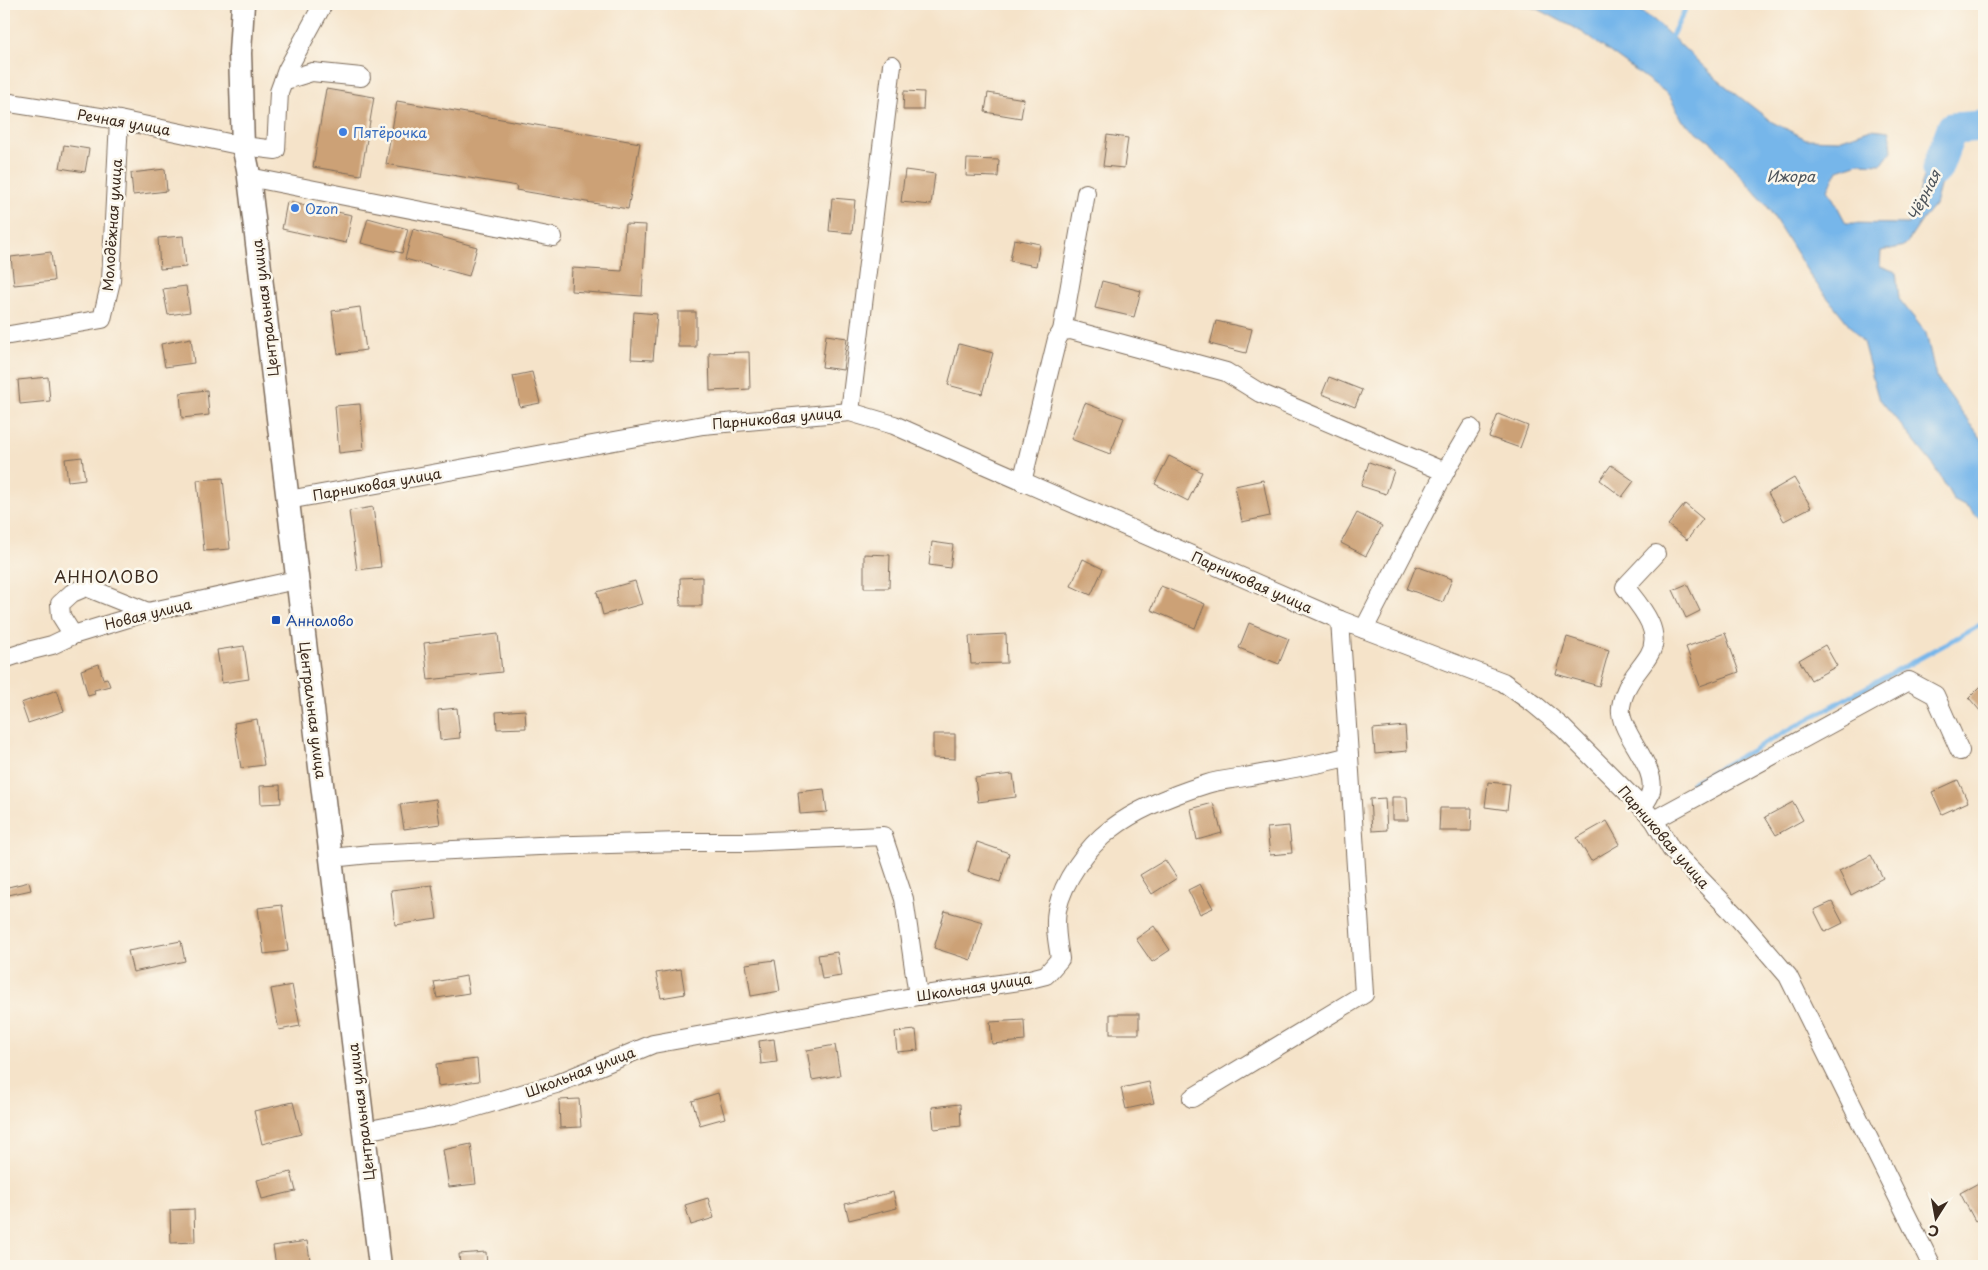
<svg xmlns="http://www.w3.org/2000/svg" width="1988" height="1270" font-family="'Playpen Sans',sans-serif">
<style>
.water{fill:#76b6ea;stroke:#587084}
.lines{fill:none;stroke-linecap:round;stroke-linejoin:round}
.stream{stroke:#76b6ea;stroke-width:5}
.river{stroke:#76b6ea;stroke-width:31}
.building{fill:#cca176}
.minor-casing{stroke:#7c6b5a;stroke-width:20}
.major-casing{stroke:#7c6b5a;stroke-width:25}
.minor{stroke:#fff;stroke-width:18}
.major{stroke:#fff;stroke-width:22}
.shop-dot{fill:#3f7fe0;stroke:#fbf7ec;stroke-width:2}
.transit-dot{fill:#1a4fb4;stroke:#fbf7ec;stroke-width:2}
.labels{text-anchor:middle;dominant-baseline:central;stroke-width:5;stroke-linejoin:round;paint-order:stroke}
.street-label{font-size:14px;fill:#3b2a1e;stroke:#fbf7ec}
.shop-label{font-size:14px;fill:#366cbe;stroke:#fbf7ec;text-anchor:start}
.transit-label{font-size:14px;fill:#164399;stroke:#fbf7ec;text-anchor:start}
.water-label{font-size:15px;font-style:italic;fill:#4d545b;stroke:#fbf7ec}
.quarter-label{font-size:16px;letter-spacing:1px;fill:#3b2a1e;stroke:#fbf7ec}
</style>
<rect width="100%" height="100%" fill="#fbf7ec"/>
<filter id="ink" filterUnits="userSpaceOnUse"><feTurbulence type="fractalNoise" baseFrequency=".02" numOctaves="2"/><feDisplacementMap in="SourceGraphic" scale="10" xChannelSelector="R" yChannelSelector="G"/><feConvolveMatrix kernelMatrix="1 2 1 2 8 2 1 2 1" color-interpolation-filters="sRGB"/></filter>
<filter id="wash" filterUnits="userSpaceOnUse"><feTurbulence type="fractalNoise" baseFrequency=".0096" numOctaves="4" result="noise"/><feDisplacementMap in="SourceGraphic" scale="20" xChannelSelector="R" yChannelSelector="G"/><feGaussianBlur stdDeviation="1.12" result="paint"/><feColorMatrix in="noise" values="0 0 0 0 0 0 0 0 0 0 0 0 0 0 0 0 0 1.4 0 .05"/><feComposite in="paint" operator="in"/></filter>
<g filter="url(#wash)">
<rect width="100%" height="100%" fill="#f5e3c9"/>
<polygon class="water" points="1514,4 1629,4 1654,20 1718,80 1772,122 1806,139 1839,140 1871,129 1890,131 1892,151 1882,164 1859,163 1838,170 1828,189 1846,223 1908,224 1934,149 1952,128 1945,167 1935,205 1923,219 1905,246 1881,251 1880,266 1896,272 1899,299 1926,333 1936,377 1984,442 1984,524 1968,507 1953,499 1935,467 1878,397 1863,342 1811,277 1767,206 1713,144 1683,121 1668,94 1582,32 1536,8"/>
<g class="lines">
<g class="stream">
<polyline points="1669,41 1688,4"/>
<polyline points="1692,783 1984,623"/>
</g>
<polyline class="river" points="1937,169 1952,128 1984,126"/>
</g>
<g id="blocks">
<g class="building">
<polygon points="326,89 374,97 361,175 313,167"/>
<polygon points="904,91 924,92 923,110 903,110"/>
<polygon points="988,93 1024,99 1021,118 985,112"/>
<polygon points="397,101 640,143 628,209 516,190 517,186 386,164"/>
<polygon points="1107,135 1128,138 1124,168 1103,166"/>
<polygon points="64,145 89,149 85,172 60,168"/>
<polygon points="967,159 999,160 998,177 966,176"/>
<polygon points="165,169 167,191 133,195 131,173"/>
<polygon points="905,170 935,174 931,205 901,202"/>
<polygon points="832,198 855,200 852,233 829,231"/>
<polygon points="287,202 352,215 346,243 282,229"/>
<polygon points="368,218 408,229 402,253 361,243"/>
<polygon points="625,224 646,225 642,296 571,291 572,268 622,271"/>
<polygon points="413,229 477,247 469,276 405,259"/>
<polygon points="183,236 186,267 160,269 158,238"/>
<polygon points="1014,239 1040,244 1036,266 1010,261"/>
<polygon points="51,252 54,281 14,285 11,257"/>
<polygon points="1102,281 1141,291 1134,317 1095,308"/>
<polygon points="186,286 190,312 168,315 163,289"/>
<polygon points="360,307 366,350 338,354 332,311"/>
<polygon points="634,312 657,314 653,360 631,359"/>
<rect x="678" y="312" width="18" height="35"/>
<polygon points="1216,321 1252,329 1246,353 1210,344"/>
<polygon points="826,335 847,338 843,370 822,367"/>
<polygon points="191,338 194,363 165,367 161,344"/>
<polygon points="959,344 993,353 982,394 948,385"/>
<polygon points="749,352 750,389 710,391 709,353"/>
<polygon points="532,372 540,403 520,407 513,376"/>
<polygon points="48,377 50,401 20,404 18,380"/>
<polygon points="1329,377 1362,390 1355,407 1322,394"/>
<polygon points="207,390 209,415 182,418 180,393"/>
<polygon points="1085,403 1124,418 1110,454 1071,439"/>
<polygon points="360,404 364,450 339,453 335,406"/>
<polygon points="1498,414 1528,426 1520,448 1489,437"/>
<polygon points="1169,456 1202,472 1188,501 1155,484"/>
<polygon points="82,457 85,479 68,481 65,459"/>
<polygon points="1369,462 1394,471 1386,494 1361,486"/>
<polygon points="1611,465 1634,481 1622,497 1600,480"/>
<polygon points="223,478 230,549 204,551 197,480"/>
<polygon points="1794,478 1811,507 1784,521 1768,493"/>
<polygon points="1263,480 1270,516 1242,522 1235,486"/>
<polygon points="1685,504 1703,519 1687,540 1668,525"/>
<polygon points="373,507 381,567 357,570 349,511"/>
<polygon points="1357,513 1382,526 1366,556 1341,543"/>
<polygon points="932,542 953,545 950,568 929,565"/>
<polygon points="864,554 890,555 889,588 864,588"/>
<polygon points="1083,559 1103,569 1091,595 1071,586"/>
<polygon points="1416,566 1452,579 1443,602 1407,589"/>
<polygon points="702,577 702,606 681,606 680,578"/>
<polygon points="635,581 642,604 603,615 597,592"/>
<polygon points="1687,584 1700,611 1686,618 1673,590"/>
<polygon points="1161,586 1205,604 1195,628 1151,610"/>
<polygon points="1249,623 1289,639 1279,664 1239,648"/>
<polygon points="1725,633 1739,672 1700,686 1686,647"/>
<polygon points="498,634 502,672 428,680 424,643"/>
<polygon points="1006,634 1007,663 971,664 969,636"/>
<polygon points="1567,637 1609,650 1599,686 1556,674"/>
<polygon points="1825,645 1837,666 1811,680 1799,660"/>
<polygon points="244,646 249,679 222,683 217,650"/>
<polygon points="99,664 103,679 107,678 110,686 94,690 95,694 88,696 81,670"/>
<polygon points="1982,685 1984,687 1984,709 1981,712 1969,698"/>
<polygon points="57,690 64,711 28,723 21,703"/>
<polygon points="457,708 460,738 440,740 438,710"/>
<polygon points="525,710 526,728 497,729 496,712"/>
<polygon points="257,719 264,765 241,768 234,723"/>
<polygon points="1405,726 1407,751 1375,754 1373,729"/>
<polygon points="933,734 955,734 955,759 933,758"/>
<polygon points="1013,774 1016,797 978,802 975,778"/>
<polygon points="1958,780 1968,802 1942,814 1932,792"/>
<polygon points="1488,782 1510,784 1507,810 1485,807"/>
<polygon points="280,785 281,803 261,804 260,786"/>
<polygon points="824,789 827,812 800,814 798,792"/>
<polygon points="1392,797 1407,797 1408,820 1392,820"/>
<polygon points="1385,798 1387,830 1372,831 1370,799"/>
<polygon points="436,799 440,824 404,829 400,804"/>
<polygon points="1793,802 1803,820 1776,835 1765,817"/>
<polygon points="1213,803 1222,833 1197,840 1191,809"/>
<polygon points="1440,808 1472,808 1471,831 1439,831"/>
<polygon points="1607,821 1620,844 1591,861 1577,838"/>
<polygon points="1289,826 1292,853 1270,855 1267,828"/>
<polygon points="977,842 1009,853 1000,882 968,872"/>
<polygon points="1871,855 1883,878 1851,895 1839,871"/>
<polygon points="1165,860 1177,878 1152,894 1140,875"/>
<polygon points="29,882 31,890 4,896 4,888"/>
<polygon points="1200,884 1213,908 1200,914 1188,890"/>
<polygon points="432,885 437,919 395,925 391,890"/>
<polygon points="1832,902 1843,923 1825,932 1814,910"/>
<polygon points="282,905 288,951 264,954 258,908"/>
<polygon points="945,911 983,922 971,960 934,948"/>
<polygon points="1154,926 1170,950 1152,962 1136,939"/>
<polygon points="181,941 185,961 133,972 128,951"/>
<polygon points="837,952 841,976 822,979 818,955"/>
<polygon points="775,960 780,991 751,996 746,964"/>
<polygon points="681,969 685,994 661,998 656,973"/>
<polygon points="466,976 469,993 437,998 434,982"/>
<polygon points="292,985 300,1026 279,1030 271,989"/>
<rect x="1110" y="1014" width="29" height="20"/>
<polygon points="1024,1020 1025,1041 992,1044 990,1022"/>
<polygon points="916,1030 918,1050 897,1052 895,1032"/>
<polygon points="774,1039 777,1062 761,1064 759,1041"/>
<polygon points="835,1045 840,1075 812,1080 807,1050"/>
<polygon points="477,1059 479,1081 438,1086 436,1064"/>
<polygon points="1149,1082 1154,1103 1126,1109 1121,1088"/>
<polygon points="718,1093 725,1118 700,1125 692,1101"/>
<polygon points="579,1099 581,1127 560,1128 559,1100"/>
<polygon points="293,1102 301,1134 262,1144 254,1111"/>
<polygon points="960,1104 961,1126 934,1129 932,1107"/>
<polygon points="471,1144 476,1184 449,1187 443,1150"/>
<polygon points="291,1172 296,1191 262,1199 257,1180"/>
<polygon points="1984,1180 1984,1216 1975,1221 1960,1193"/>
<polygon points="893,1192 897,1208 849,1220 845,1204"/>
<polygon points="708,1198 714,1218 691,1225 685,1205"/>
<polygon points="194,1209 195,1242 171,1243 170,1210"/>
<polygon points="307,1241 311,1266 276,1266 273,1246"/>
<polygon points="486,1252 487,1266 460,1266 459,1254"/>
</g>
</g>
</g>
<g filter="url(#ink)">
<use href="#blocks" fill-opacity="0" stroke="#7c6b5a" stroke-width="1"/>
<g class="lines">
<defs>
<g id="minor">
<polyline points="283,81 312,72 361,77"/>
<polyline points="4,102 119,120 243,146 276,150 279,92 287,70 323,4"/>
<polyline points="249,177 553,237"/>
<polyline points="1062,331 1086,193"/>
<polyline points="4,336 102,319 111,281 119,120"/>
<polyline points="850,412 892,65"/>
<polyline points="1022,482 1057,339 1062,331 1071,330 1226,372 1260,393 1445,472"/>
<polyline points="288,500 703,425 850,412 894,425 937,444 1340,620 1503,682 1534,704 1563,728 1642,807 1654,820 1671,849 1739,919 1788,976 1932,1266"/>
<polyline points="1364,629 1445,472 1471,428"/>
<polyline points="73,635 61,616 60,604 72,593 86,587 148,612"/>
<polyline points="4,659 28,651 52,645 73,635 148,612 296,580"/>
<path d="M1642,807C1644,803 1649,799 1650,794C1660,770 1623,737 1621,713C1620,705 1623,697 1626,690C1631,677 1642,667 1649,655C1664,631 1639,605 1625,587L1656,554"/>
<polyline points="1654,820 1909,681 1935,695 1960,751"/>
<polyline points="331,858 370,854 539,846 681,842 745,842 883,836 904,899 918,996"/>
<polyline points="1192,1098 1364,994 1349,756"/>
<path d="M364,1131L453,1114L556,1084L653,1044L918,996L1026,980L1046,975L1060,959C1058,943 1054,927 1057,910C1063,881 1087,847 1111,829C1138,808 1175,794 1207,784C1219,780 1233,779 1245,777C1280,770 1315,766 1349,756L1340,620"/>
</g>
<polyline id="major" points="243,4 240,53 243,146 248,169 380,1266"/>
</defs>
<use href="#minor" class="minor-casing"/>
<use href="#major" class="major-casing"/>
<use href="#minor" class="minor"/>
<use href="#major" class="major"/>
</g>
</g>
<g class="shop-dot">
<circle cx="343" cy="132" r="5"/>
<circle cx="295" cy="208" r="5"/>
</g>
<rect class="transit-dot" x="271" y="615" width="10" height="10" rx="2.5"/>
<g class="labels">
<g class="street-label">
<text transform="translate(124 122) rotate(10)">Речная улица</text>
<text transform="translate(112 225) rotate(-86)">Молодёжная улица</text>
<text transform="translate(265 308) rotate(-97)">Центральная улица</text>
<text transform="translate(777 418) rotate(-5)">Парниковая улица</text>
<text transform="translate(377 484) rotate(-10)">Парниковая улица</text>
<text transform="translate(1252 582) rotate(24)">Парниковая улица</text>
<text transform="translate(148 614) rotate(-14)">Новая улица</text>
<text transform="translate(313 710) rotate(83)">Центральная улица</text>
<text transform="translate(1664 837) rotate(49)">Парниковая улица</text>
<text transform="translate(974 987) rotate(-9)">Школьная улица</text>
<text transform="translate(580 1072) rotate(-21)">Школьная улица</text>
<text transform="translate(361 1112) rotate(-97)">Центральная улица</text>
</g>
<g class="shop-label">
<text x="353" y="132">Пятёрочка</text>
<text x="305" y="208">Ozon</text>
</g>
<g class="transit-label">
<text x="286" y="620">Аннолово</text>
</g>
<g class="water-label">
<text x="1791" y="175">Ижора</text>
<text transform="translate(1923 195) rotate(-63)">Чёрная</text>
</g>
<g class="quarter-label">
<text x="107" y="576">АННОЛОВО</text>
</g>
</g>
<rect width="1988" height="1270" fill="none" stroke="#fbf7ec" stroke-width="20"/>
<g transform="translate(1936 1218) rotate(191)" stroke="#fbf7ec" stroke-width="4" paint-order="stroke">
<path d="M0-4L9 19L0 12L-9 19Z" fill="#3b2a1e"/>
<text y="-8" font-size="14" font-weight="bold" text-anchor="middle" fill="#3b2a1e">С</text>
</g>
</svg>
